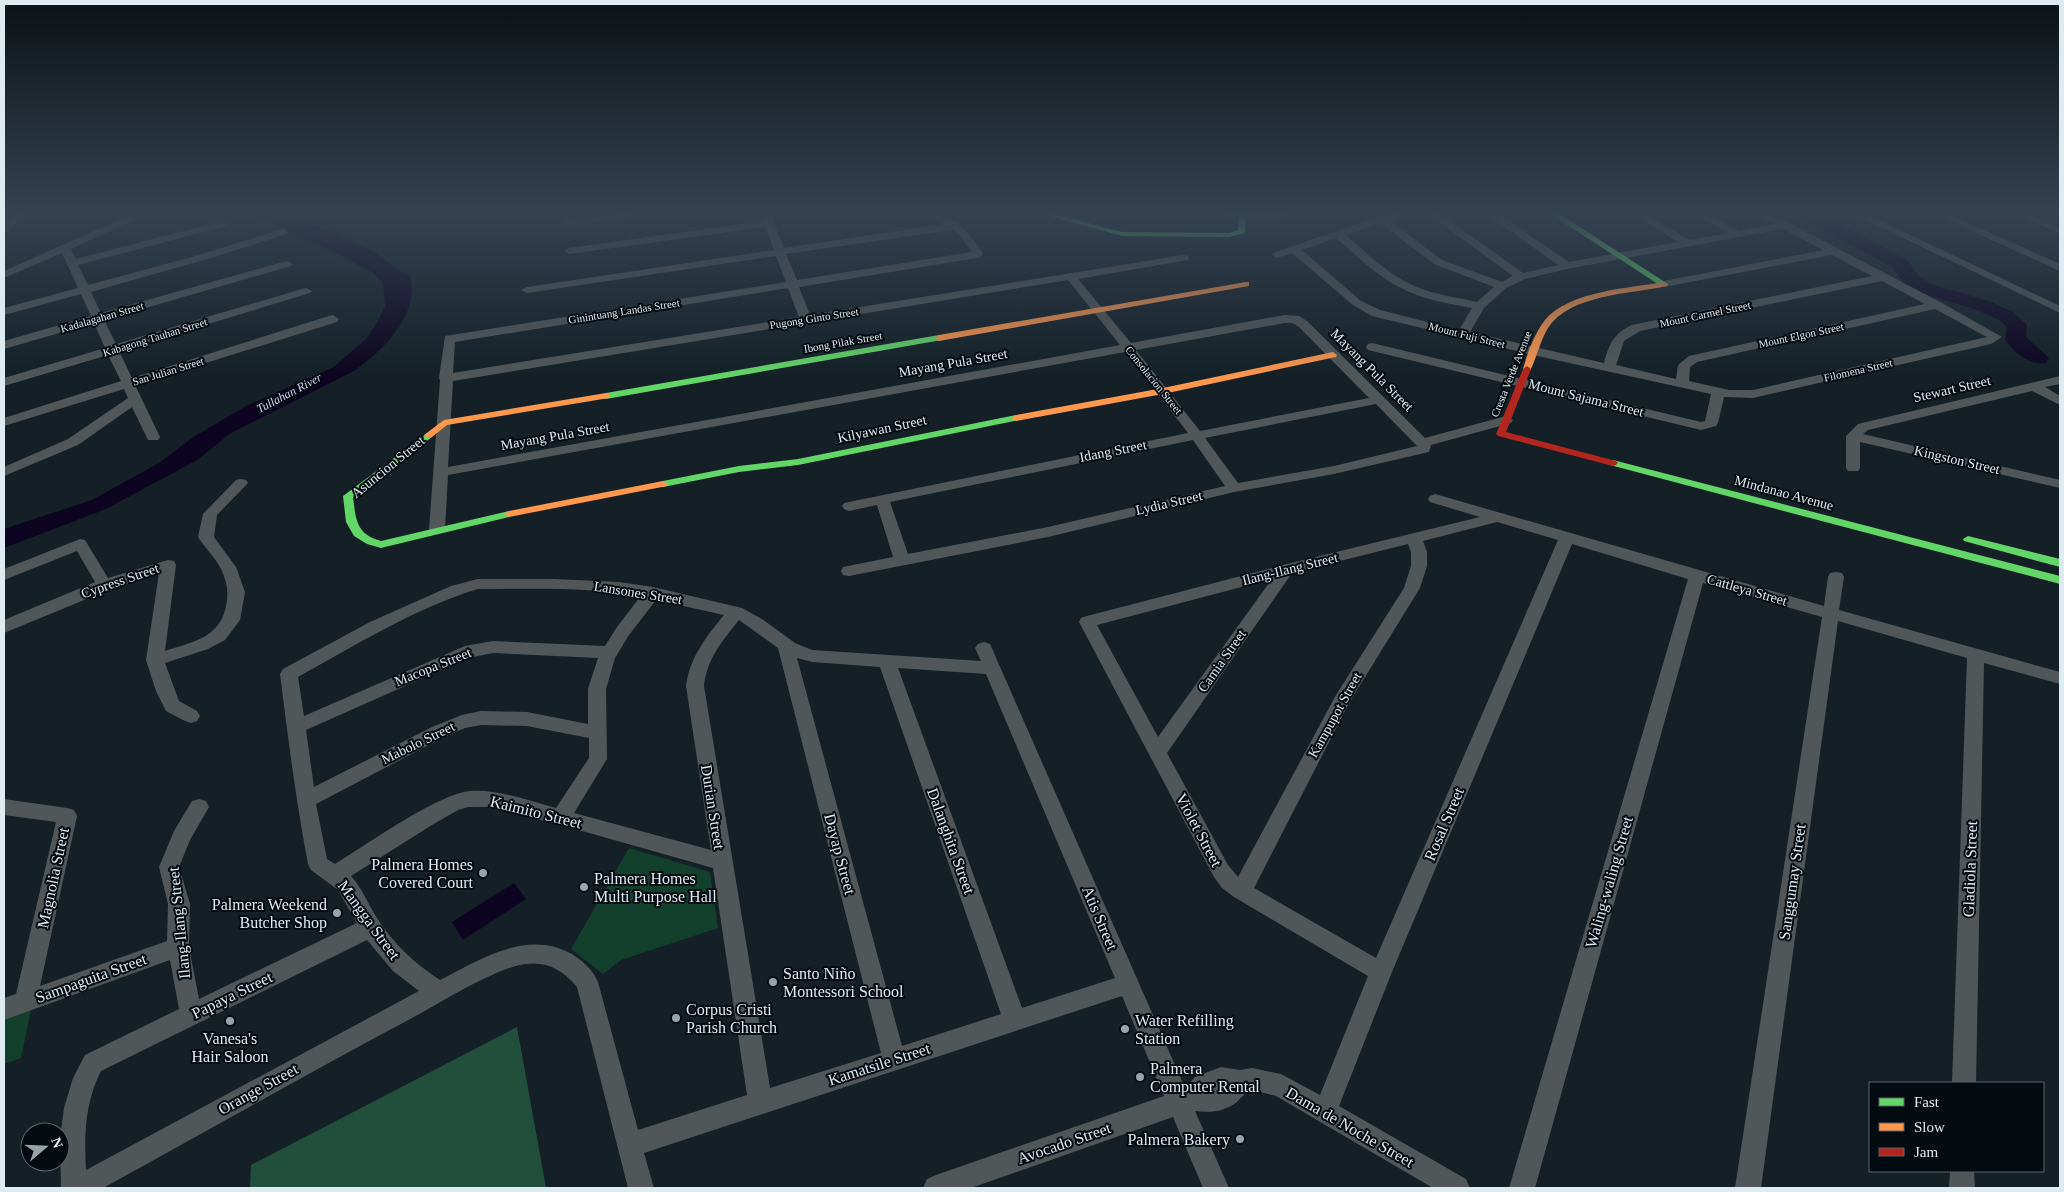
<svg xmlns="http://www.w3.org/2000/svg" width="2064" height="1192" font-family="Georgia,serif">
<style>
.green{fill:#13402d}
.forest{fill:#224f3b}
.water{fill:#0c0420}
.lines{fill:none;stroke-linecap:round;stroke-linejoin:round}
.river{fill:#0c0420;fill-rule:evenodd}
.street{fill:#515758;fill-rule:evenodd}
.fast{fill:#63d668;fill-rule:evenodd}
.slow{fill:#ff974d;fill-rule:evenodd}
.jam{fill:#b3261e;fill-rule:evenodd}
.poi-dot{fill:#97a4aa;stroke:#040b10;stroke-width:2}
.labels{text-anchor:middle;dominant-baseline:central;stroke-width:4;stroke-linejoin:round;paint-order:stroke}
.far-street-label{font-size:11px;fill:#deebf1;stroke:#040b10}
.far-water-label{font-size:12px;font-style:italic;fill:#d8cff9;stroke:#040b10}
.street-label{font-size:14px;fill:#deebf1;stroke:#040b10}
.near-street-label{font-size:16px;fill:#deebf1;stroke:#040b10}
.near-poi-label{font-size:16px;fill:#deebf1;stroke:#040b10;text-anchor:start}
</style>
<rect width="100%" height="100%" fill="#142026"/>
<g class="green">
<polygon points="629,848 710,872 718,928 621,960 603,974 571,949"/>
<polygon points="31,1010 21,1058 4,1064 4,1019"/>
</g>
<polygon class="forest" points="517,1027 546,1188 250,1188 251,1165"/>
<g class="water">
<path d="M246,211H279L285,213L302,222L330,231L375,252L395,268L410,276C420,315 383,350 354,371L231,433L197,460L106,509L4,548V529L92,500L159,463L192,438L246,406L334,367L366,339L377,323L385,306L383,283L373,273L341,256Z"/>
<polygon points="514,883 526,899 463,940 452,922"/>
</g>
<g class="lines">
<path class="river" d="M1793,211H1815L1907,260L1918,275L1931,284L1989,301L2013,312L2027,325L2026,337L2049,358L2046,363C2030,366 2013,352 2005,339L2007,327L1999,320L1975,309L1917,292L1904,283L1893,268L1796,215Z"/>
<g class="street">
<polygon points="18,211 29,211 8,231 4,232 4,224"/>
<polygon points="139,211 153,211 71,249 76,259 222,221 227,224 226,226 78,265 88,285 199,255 279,230 283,229 288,232 287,234 207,259 91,292 101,313 283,262 287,261 293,264 291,266 104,320 116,344 302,289 306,288 312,291 310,293 119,351 132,378 329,316 333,315 339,319 337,322 135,385 160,437 158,440 148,440 132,407 78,445 4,476 4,467 68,439 128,398 124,389 4,426 4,418 121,381 108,355 4,386 4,378 105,348 94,323 4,349 4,341 91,316 81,294 4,315 4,308 78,288 62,253 4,278 4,271"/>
<polygon points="627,211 654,211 649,214 569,225 564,222 569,219"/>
<path d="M759,211H769L784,248L944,224L925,211C952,211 969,233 983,253L981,257L977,258L799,287L810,315L1184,255L1188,256L1189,258L1188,260L1078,279L1131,343L1285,315L1299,316L1307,321L1425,438L1506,416L1513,420L1511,423L1431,445L1429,452L1334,474L1234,492L1048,537L849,576L843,575L841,571L843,567L893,557L877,505L849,511L844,509L842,506L844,503L1188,433L1125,352L448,475L445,530L442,533H432L429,530L440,380L439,378L445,336L786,282L776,256L527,293L521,290L527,287L774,250L765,227L569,254L564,251L569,248L763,221ZM952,230L959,234L972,252L797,280L786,254ZM1068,280L1120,345L448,467L453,381ZM788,288L799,317L453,373L455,342ZM1285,323H1292L1299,327L1369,398L1200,431L1136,350ZM1376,404L1417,446L1334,466L1238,483L1205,438ZM1193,440L1225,486L1048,527L908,554L890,502Z"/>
<polygon points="1199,211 1247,213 1248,215 1243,218 1204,214"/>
<path d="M1395,211H1410L1389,220L1442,260L1502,282L1513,276L1424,211H1436L1523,273L1558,265L1482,211H1494L1569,262L1678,242L1628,211H1640L1690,240L1728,233L1690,211H1703L1739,231L1775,224L1753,211H1766L1942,303L2002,337L1991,344L1753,398L1724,397L1718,423L1716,426L1701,430L1368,350L1366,347L1368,344L1372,343L1701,422L1705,421L1711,394L1533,355L1372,316L1353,305L1292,253L1277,258L1272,255L1273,253ZM1380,223L1434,264L1494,287L1477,302C1457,297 1436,295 1417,287C1389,276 1368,254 1346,235ZM1783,229L1823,250L1664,281L1658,284L1664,287L1832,255L1872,276L1632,325C1614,333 1609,344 1604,363L1470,332L1484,308L1506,288L1525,279L1567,269ZM1336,238C1357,256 1377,276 1401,288C1423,300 1448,303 1472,308L1459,330L1380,310L1361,301L1302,250ZM1882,281L1925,304L1689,356L1678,365L1676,379L1616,365L1624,341L1640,331ZM1935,309L1987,337L1753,390H1729L1689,381L1690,367L1697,362Z"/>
<polygon points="1847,211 1860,211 2060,306 2060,313"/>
<polygon points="1928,211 1941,211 2060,264 2060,271"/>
<polygon points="2009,211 2023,211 2060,227 2060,234"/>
<polygon points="2060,376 2060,384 2045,387 2060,396 2060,405 2032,391 1868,430 1863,434 2060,480 2060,488 1860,442 1860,468 1858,471 1848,471 1846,468 1846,436 1858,424"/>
<path d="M241,479L246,480L248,483L217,515L214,537L236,567L245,592L240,620L225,640L208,649L165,663L179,701L197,711L200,716L197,721L191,723L185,721L166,711L156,691L146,660L159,573L111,589L4,633V620L95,582L77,551L4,580V569L80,539L85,540L108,578L168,560L174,561L176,565L165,651C192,642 220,638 226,606C229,592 227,582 221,569C215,557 205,548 198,537L203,514L236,480Z"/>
<path d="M1435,494L1824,606L1828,577L1830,573L1836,572L1842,573L1844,577L1839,610L2060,672V684L1984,663L1976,1083H1952L1967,658L1838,621L1761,1188H1735L1822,617L1703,583L1535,1188H1509L1688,579L1572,544L1392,972L1339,1106L1466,1179L1470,1188H1433L1276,1096C1268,1094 1256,1090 1248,1092C1244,1094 1240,1099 1237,1102C1224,1112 1210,1113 1195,1111L1229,1188H1203L1173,1117L971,1188H923L927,1179L936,1175L1164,1096L1122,996L644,1153L654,1188H628L577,987C563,970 547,961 525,964C495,968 440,1003 412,1018C308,1073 206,1132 103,1188H61L60,1139L64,1108L73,1078L85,1055L179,1009L170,960L4,1020V998L16,994L56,822L4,815V799L67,808L74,810L77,816L40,986L167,941L168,904L159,867L174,831L192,801L199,799L206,801L209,807L190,840L179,867L190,904L189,947L199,999L357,923L338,890L311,870L308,864C296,801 288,738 280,674L283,669L370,622L451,586L478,579H553L619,582L653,587L742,608L762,619L795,643L812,650L981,661L975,648L978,644L984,642L990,644L1185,1088L1195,1077L1221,1067L1240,1070L1252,1068L1281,1074L1320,1095L1368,976L1234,897L1222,888L1214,877L1079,622L1081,618L1087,616L1287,564L1480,517L1430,502L1428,499L1430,496ZM1497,522L1558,540L1376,958L1254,888L1349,703L1420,588L1427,566V552L1423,541ZM1408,544L1411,552V566L1404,588L1336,695L1238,877L1228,865L1167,753L1292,573ZM1272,579L1158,737L1097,625ZM478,589C532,589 588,586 640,597L617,627L605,646L493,641L465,646L304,716L298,677C354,646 417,607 478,589ZM656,600L724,615C706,637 690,657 686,686L711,850L574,813L607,759L606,689L615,658L629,635ZM739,620L778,648L881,1053L770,1088L704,686C707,659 722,641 739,620ZM493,653L598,658L588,689V724L527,712L481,711L462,715L432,727L314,787L306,730L468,658ZM797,658L812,662L880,667L1001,1014L902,1046ZM898,668L986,674L1115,978L1022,1008ZM481,725L527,726L589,738V758L556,808C529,801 498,789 470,791C437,794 365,846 335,864L327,859L316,804L444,737L465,728ZM468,807H488L561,825L713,868L747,1095L638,1130L598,982C593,970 583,961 572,954C527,929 481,959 440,980C415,964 393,943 377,918C368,904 362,888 351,876L432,825L458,810ZM367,940L393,971L419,991L86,1170C84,1135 85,1102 101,1071Z"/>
<polygon points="1950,1171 1974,1171 1975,1188 1949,1188"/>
</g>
<g class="fast">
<polygon points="1031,211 1043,211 1122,232 1229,233 1238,230 1239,211 1272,214 1307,211 1272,218 1246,217 1245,233 1229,237 1122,236"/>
<polygon points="1546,211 1555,211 1668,284 1661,286"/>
<polygon points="939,335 942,336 942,340 606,399 601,396 606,393"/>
<polygon points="1016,415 1021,418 1019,420 798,465 739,472 663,487 658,484 663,481 739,466 798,459"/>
<path d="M429,432L432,433V437L353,497C356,520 356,534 381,541L509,511L514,514L509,517L381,548L367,544L354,536L346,522L343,496Z"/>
<polygon points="1613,460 2060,576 2060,584 1610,465 1608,463"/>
<polygon points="1968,536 2060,559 2060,567 1964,541 1963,539"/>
</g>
<g class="slow">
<polygon points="1246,282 1249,282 1249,286 939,341 935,338 939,335"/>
<path d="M1664,282L1668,284L1667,286C1631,294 1570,294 1548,328C1540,341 1537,357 1530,371H1524L1523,369C1528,352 1534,334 1545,320C1569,291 1629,288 1664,282Z"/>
<polygon points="1333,352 1337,355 1336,357 1163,394 1016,421 1011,418 1016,415 1163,388"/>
<polygon points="606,393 609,394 609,398 447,425 432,437 426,437 424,435 444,420"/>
<polygon points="663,481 668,484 667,486 509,517 504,514 509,511"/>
</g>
<polygon class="jam" points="1527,366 1531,369 1506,432 1616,461 1618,463 1616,465 1613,466 1498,436 1496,434 1523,369"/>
</g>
<linearGradient id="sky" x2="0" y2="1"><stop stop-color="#0b1215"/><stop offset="0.56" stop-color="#344252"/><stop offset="1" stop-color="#344252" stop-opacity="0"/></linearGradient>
<rect width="2064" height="378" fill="url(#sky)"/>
<g class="poi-dot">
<circle cx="483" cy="873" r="5"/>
<circle cx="584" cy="887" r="5"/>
<circle cx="337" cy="913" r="5"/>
<circle cx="773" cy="982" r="5"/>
<circle cx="676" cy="1018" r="5"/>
<circle cx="230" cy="1021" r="5"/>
<circle cx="1125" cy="1029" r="5"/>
<circle cx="1140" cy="1077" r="5"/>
<circle cx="1240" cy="1139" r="5"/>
</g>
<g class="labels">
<g class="far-street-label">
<text transform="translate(624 311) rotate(-9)">Ginintuang Landas Street</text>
<text transform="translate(1705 314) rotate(-12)">Mount Carmel Street</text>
<text transform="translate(102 317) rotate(-16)">Kadalagahan Street</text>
<text transform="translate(814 318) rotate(-9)">Pugong Ginto Street</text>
<text transform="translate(1467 335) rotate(14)">Mount Fuji Street</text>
<text transform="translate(1801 335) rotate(-12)">Mount Elgon Street</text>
<text transform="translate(155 337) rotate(-17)">Kabagong Tauhan Street</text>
<text transform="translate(843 342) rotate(-10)">Ibong Pilak Street</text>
<text transform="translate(1858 370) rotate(-13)">Filomena Street</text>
<text transform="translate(168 371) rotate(-17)">San Julian Street</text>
<text transform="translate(1511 374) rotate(-68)">Cresta Verde Avenue</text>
<text transform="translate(1154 380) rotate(51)">Consolacion Street</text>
</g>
<g class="far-water-label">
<text transform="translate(289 393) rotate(-28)">Tullahan River</text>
</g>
<g class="street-label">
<text transform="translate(953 363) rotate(-10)">Mayang Pula Street</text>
<text transform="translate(1372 370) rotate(45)">Mayang Pula Street</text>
<text transform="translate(1952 389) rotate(-13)">Stewart Street</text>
<text transform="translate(1586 398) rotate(14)">Mount Sajama Street</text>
<text transform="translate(882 429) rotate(-12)">Kilyawan Street</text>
<text transform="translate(555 436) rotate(-10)">Mayang Pula Street</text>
<text transform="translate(1113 451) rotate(-11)">Idang Street</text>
<text transform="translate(1957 460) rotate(13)">Kingston Street</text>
<text transform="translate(388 467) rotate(-39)">Asuncion Street</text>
<text transform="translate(1784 493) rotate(15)">Mindanao Avenue</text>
<text transform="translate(1169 503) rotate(-13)">Lydia Street</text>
<text transform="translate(1290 569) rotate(-14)">Ilang-Ilang Street</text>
<text transform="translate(120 581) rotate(-19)">Cypress Street</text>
<text transform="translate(1747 590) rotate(16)">Cattleya Street</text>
<text transform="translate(638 593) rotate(9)">Lansones Street</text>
<text transform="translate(1222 661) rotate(-55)">Camia Street</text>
<text transform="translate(433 667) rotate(-22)">Macopa Street</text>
<text transform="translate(1335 715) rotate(-61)">Kampupot Street</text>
<text transform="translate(418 743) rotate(-26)">Mabolo Street</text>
</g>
<g class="near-street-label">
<text transform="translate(713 807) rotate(81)">Durian Street</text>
<text transform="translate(536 812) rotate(14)">Kaimito Street</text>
<text transform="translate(1444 824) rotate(-67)">Rosal Street</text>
<text transform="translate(1199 830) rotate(62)">Violet Street</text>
<text transform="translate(951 841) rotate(70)">Dalanghita Street</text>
<text transform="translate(840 854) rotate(75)">Dayap Street</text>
<text transform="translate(1970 869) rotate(-88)">Gladiola Street</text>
<text transform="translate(53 878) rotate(-78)">Magnolia Street</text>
<text transform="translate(1609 882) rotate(-74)">Waling-waling Street</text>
<text transform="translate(1792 882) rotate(-82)">Sanggumay Street</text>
<text transform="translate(1100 918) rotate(67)">Atis Street</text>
<text transform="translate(369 920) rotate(54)">Mangga Street</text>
<text transform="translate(179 923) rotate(-96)">Ilang-Ilang Street</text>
<text transform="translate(91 978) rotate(-20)">Sampaguita Street</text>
<text transform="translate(232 995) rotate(-26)">Papaya Street</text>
<text transform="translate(879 1064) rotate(-18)">Kamatsile Street</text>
<text transform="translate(258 1089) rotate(-29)">Orange Street</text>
<text transform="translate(1350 1127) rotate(30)">Dama de Noche Street</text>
<text transform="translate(1064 1143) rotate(-19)">Avocado Street</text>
</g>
<g class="near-poi-label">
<text x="473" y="864" text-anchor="end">Palmera Homes<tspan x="473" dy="18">Covered Court</tspan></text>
<text x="594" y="878">Palmera Homes<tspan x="594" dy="18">Multi Purpose Hall</tspan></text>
<text x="327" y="904" text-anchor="end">Palmera Weekend<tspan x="327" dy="18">Butcher Shop</tspan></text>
<text x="783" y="973">Santo Niño<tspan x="783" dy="18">Montessori School</tspan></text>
<text x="686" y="1009">Corpus Cristi<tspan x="686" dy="18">Parish Church</tspan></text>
<text x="1135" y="1020">Water Refilling<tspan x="1135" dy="18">Station</tspan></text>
<text x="230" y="1038" text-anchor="middle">Vanesa's<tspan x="230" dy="18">Hair Saloon</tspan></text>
<text x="1150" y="1068">Palmera<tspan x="1150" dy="18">Computer Rental</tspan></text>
<text x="1230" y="1139" text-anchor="end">Palmera Bakery</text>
</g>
</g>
<rect width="2064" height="1192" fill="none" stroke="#deebf1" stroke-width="10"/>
<rect x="1869" y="1082" width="175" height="90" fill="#040b10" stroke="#5b656a"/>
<rect x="1879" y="1098" width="25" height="8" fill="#63d668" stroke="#5b656a"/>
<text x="1914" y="1107" font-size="15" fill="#deebf1">Fast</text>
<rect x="1879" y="1123" width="25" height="8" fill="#ff974d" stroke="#5b656a"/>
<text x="1914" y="1132" font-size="15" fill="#deebf1">Slow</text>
<rect x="1879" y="1148" width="25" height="8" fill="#b3261e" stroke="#5b656a"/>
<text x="1914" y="1157" font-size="15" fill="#deebf1">Jam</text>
<g transform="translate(45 1147) rotate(71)"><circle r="24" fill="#040b10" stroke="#5b656a"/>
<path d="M0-4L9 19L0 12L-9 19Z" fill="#97a4aa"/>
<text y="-8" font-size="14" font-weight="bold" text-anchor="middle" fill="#deebf1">N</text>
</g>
</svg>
